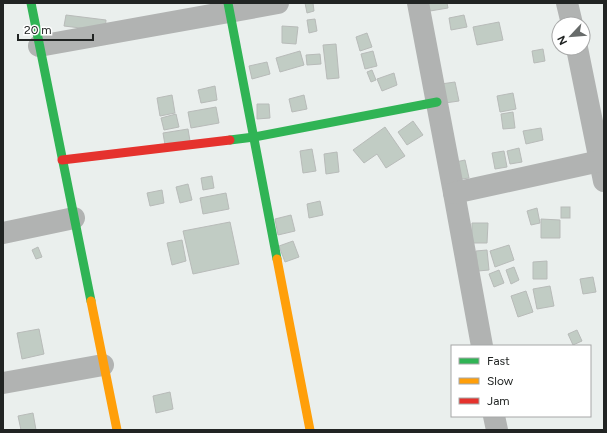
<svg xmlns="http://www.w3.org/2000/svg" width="607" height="433" font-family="Figtree,sans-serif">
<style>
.building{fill:#c1ccc4;stroke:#b8bbb9}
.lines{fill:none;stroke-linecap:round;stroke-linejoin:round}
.street{stroke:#b1b3b2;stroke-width:22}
.fast{stroke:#30b455;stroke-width:9}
.slow{stroke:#ff9f0a;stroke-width:9}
.jam{stroke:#e5322d;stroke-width:9}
</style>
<rect width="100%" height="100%" fill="#eaefed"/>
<g class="building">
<polygon points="305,3 313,3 314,11 307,13"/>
<polygon points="428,3 447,3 448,8 430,11"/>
<polygon points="66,15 106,20 105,31 64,26"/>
<polygon points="464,15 467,27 451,30 449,18"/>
<polygon points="315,19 317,31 309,33 307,20"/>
<polygon points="499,22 503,40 477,45 473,27"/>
<polygon points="282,26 298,27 296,44 282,43"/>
<polygon points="367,33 372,47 360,51 356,37"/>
<polygon points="336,44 339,78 327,79 323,45"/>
<polygon points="543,49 545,61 534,63 532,51"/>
<polygon points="300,51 304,65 280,72 276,58"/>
<polygon points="373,51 377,66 365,69 361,54"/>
<polygon points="320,54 321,64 307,65 306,55"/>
<polygon points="267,62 270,74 252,79 249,66"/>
<polygon points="372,70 376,80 371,82 367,72"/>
<polygon points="394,73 397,85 382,91 377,79"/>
<polygon points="455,82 459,101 445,103 441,84"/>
<polygon points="215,86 217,100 201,103 198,90"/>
<polygon points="513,93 516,109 500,112 497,96"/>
<polygon points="172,95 175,113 160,116 157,98"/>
<polygon points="304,95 307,109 292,112 289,99"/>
<polygon points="257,104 269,104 270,118 257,119"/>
<polygon points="216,107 219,123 191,128 188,112"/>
<polygon points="513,112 515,128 503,129 501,114"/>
<polygon points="176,114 179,127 164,130 161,118"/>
<polygon points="413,121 423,135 407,145 398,132"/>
<polygon points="385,127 405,156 386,168 377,154 364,163 353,150"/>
<polygon points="541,128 543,140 526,144 523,131"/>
<polygon points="188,129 190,141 165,145 163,133"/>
<polygon points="519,148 522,162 510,164 507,151"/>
<polygon points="312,149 316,171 303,173 300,151"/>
<polygon points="504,151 507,167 495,169 492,153"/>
<polygon points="337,152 339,172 326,174 324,154"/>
<polygon points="465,160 469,178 455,180 451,163"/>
<polygon points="212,176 214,188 203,190 201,178"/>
<polygon points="188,184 192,200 180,203 176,187"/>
<polygon points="162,190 164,203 150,206 147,193"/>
<polygon points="226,193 229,209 203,214 200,198"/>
<polygon points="320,201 323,215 309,218 307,204"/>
<rect x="561" y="207" width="9" height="11"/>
<polygon points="537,208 540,223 531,225 527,211"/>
<polygon points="291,215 295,231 278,235 275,219"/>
<polygon points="541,219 560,220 560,238 541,238"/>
<polygon points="230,222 239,264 193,274 183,231"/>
<polygon points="472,223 488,223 487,243 472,243"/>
<polygon points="182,240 186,261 172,265 167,243"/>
<polygon points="293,241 299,257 285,262 279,246"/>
<polygon points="509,245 514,260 495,267 490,251"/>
<polygon points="38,247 42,257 36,259 32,250"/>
<polygon points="487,250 489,270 478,271 476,251"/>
<polygon points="547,261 547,279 533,279 533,262"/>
<polygon points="514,267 519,280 511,284 506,270"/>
<polygon points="499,270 504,283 494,287 489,274"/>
<polygon points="593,277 596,292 583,294 580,279"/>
<polygon points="550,286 554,306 537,309 533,289"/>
<polygon points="526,291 533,312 518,317 511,296"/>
<polygon points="39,329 44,354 22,359 17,333"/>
<polygon points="577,330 582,341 573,345 568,334"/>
<polygon points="170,392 173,409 156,413 153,396"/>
<polygon points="33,413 36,430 21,430 18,416"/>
</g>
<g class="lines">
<g class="street">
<polyline points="418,3 454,193 482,346"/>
<polyline points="567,3 572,24"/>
<polyline points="39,46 278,3"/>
<polyline points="577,48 604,181"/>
<polyline points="454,193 600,161"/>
<polyline points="3,233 74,218"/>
<polyline points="3,383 103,365"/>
<polyline points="494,416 497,430"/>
</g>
<g class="fast">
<polyline points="31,3 91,301"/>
<polyline points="228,3 277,259"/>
<polyline points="230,140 254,137 437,102"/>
</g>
<g class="slow">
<polyline points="277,259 310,430"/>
<polyline points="91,301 117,430"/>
</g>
<polyline class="jam" points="62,160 230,140"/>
</g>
<rect width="607" height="433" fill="none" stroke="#212423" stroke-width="8"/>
<rect x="451" y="345" width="140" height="72" fill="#ffffff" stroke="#a6a7a7"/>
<rect x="459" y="358" width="20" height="6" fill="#30b455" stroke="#a6a7a7"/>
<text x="487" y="365" font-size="12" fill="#212423">Fast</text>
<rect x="459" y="378" width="20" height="6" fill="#ff9f0a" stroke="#a6a7a7"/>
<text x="487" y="385" font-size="12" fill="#212423">Slow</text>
<rect x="459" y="398" width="20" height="6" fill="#e5322d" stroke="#a6a7a7"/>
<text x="487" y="405" font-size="12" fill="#212423">Jam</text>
<g transform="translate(571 36) rotate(244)"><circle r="19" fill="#ffffff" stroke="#a6a7a7"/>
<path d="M0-3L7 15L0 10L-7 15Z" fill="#676b6a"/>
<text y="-6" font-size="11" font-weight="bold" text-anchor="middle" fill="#212423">N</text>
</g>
<path d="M18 34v6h75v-6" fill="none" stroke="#212423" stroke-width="2"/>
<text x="24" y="34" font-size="12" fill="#212423" stroke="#ffffff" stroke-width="3" paint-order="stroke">20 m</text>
</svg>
